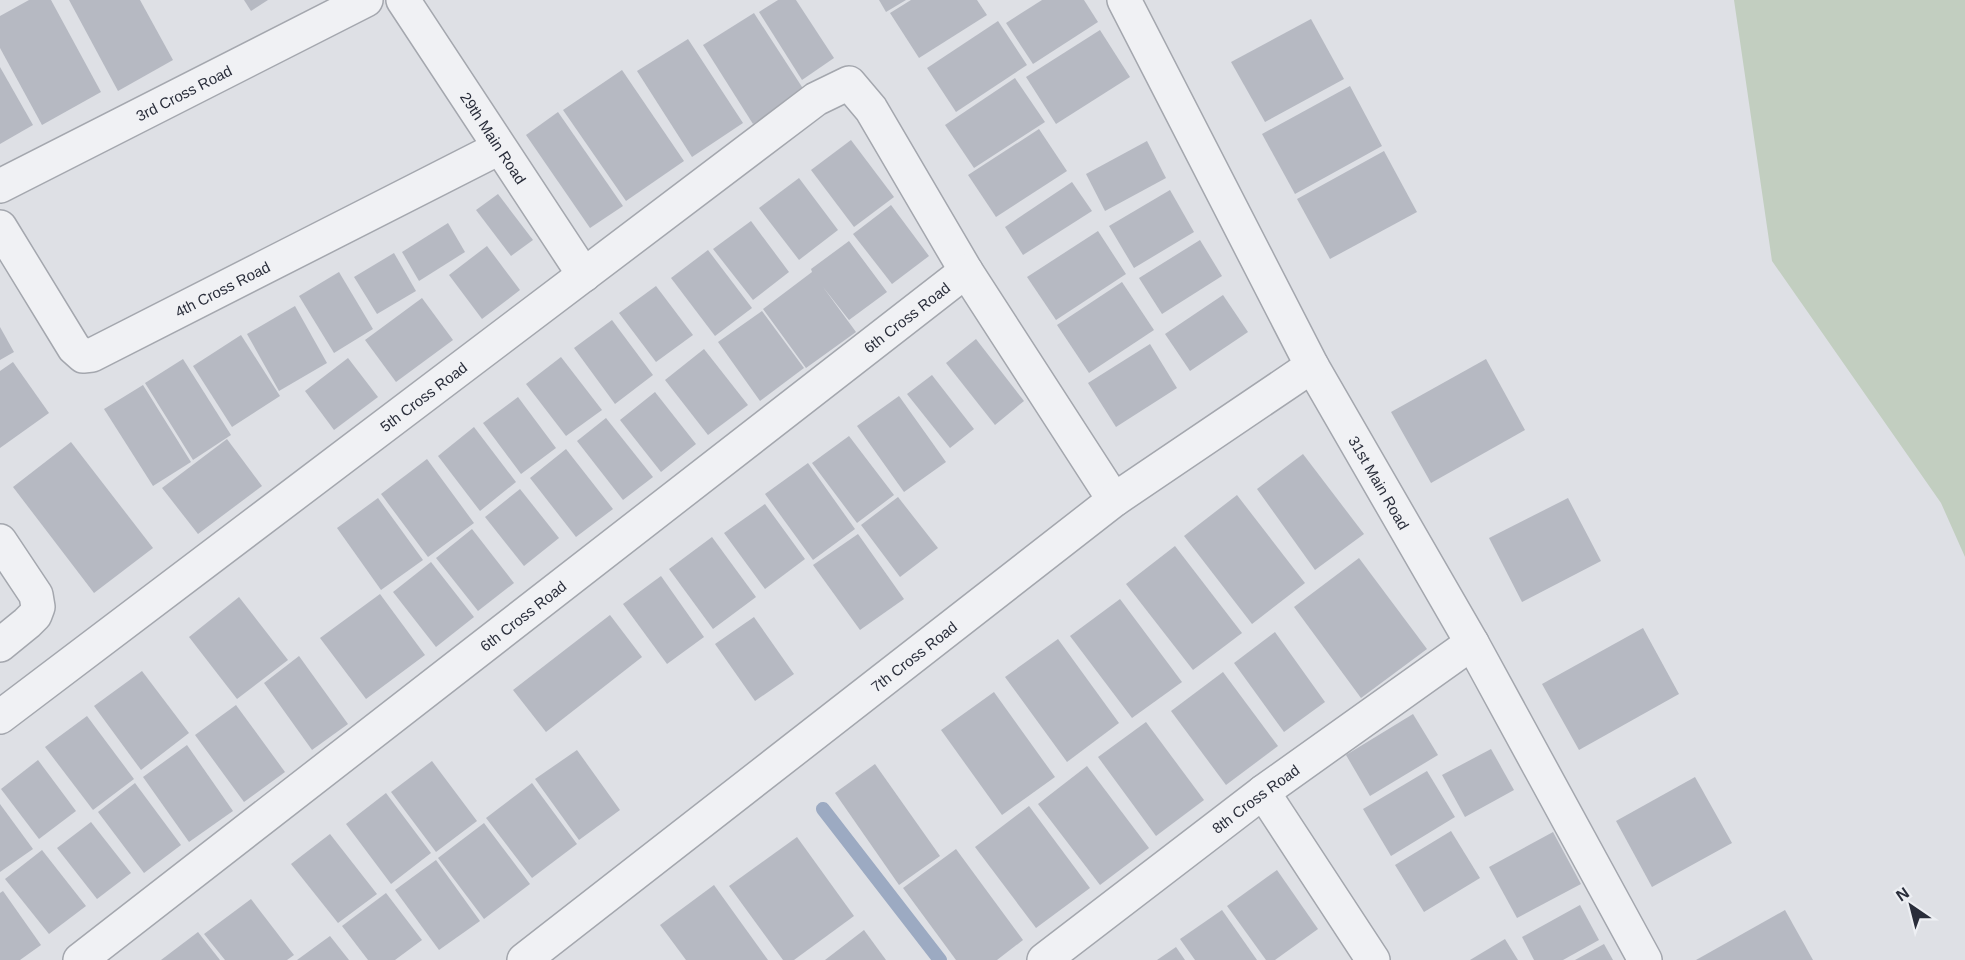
<svg xmlns="http://www.w3.org/2000/svg" width="1965" height="960" font-family="Helvetica,sans-serif">
<style>
.green{fill:#c2cec0}
.lines{fill:none;stroke-linecap:round;stroke-linejoin:round}
.stream{stroke:#9caac2;stroke-width:14}
.building{fill:#b6b9c2}
.street-casing{stroke:#a4a7ae;stroke-width:36}
.street{stroke:#f0f1f4;stroke-width:33}
.labels{text-anchor:middle;dominant-baseline:central;stroke-width:5;stroke-linejoin:round;paint-order:stroke}
.street-label{font-size:15px;fill:#292d3a;stroke:#edeff3}
</style>
<rect width="100%" height="100%" fill="#dee0e5"/>
<polygon class="green" points="1734,0 1965,0 1965,557 1941,503 1772,261"/>
<g class="lines">
<polyline class="stream" points="823,809 940,960"/>
</g>
<g class="building">
<polygon points="29,0 51,0 101,92 42,125 0,48 0,16"/>
<polygon points="69,0 140,0 173,60 118,91"/>
<polygon points="244,0 268,0 251,11"/>
<polygon points="778,0 796,0 834,58 802,80 759,12"/>
<polygon points="879,0 906,0 886,12"/>
<polygon points="911,0 977,0 987,15 919,58 890,13"/>
<polygon points="1042,0 1084,0 1098,22 1033,64 1006,23"/>
<polygon points="754,13 804,90 753,124 703,45"/>
<polygon points="1311,19 1344,79 1265,122 1231,62"/>
<polygon points="998,21 1027,65 956,112 927,68"/>
<polygon points="1100,30 1130,77 1056,124 1026,77"/>
<polygon points="688,39 743,123 692,157 637,71"/>
<polygon points="0,67 33,125 0,144"/>
<polygon points="622,70 684,161 626,201 563,110"/>
<polygon points="1015,78 1045,122 974,168 945,125"/>
<polygon points="1350,86 1382,146 1295,194 1262,134"/>
<polygon points="558,112 623,206 590,228 526,135"/>
<polygon points="1039,129 1067,171 996,217 968,175"/>
<polygon points="851,140 894,197 854,227 811,170"/>
<polygon points="1147,141 1166,178 1105,211 1086,174"/>
<polygon points="1384,151 1417,212 1330,259 1297,199"/>
<polygon points="799,178 838,230 799,260 759,208"/>
<polygon points="1072,182 1092,211 1023,255 1005,227"/>
<polygon points="1170,190 1194,232 1134,268 1109,226"/>
<polygon points="498,194 533,240 511,256 476,210"/>
<polygon points="891,205 929,256 892,284 853,234"/>
<polygon points="751,221 789,272 753,300 713,249"/>
<polygon points="448,223 465,252 419,281 402,252"/>
<polygon points="1098,231 1126,274 1056,320 1027,277"/>
<polygon points="1200,240 1222,276 1162,314 1139,278"/>
<polygon points="849,241 887,292 849,320 823,287 856,332 806,368 763,309 812,272 811,269"/>
<polygon points="487,246 520,290 482,319 449,275"/>
<polygon points="708,250 752,308 715,336 671,278"/>
<polygon points="394,253 416,291 377,314 354,277"/>
<polygon points="339,272 373,329 334,353 299,296"/>
<polygon points="1122,282 1154,330 1089,373 1057,325"/>
<polygon points="656,286 693,335 656,362 619,313"/>
<polygon points="1223,295 1248,332 1190,371 1165,334"/>
<polygon points="422,298 453,340 396,382 365,340"/>
<polygon points="295,306 327,363 279,391 247,334"/>
<polygon points="762,311 804,368 760,401 718,342"/>
<polygon points="612,320 653,375 615,404 574,348"/>
<polygon points="0,327 14,352 0,360"/>
<polygon points="241,335 280,396 232,427 193,366"/>
<polygon points="976,339 1024,401 995,425 946,363"/>
<polygon points="1150,344 1177,388 1116,427 1088,383"/>
<polygon points="704,349 748,405 708,435 665,380"/>
<polygon points="561,357 602,410 566,436 526,384"/>
<polygon points="348,358 378,397 334,430 305,391"/>
<polygon points="183,359 231,435 193,460 145,383"/>
<polygon points="1486,359 1525,430 1431,483 1391,412"/>
<polygon points="13,362 49,413 0,448 0,371"/>
<polygon points="932,375 974,429 950,448 907,394"/>
<polygon points="143,385 191,462 153,486 104,409"/>
<polygon points="655,392 696,444 661,472 620,420"/>
<polygon points="899,396 946,462 904,492 857,426"/>
<polygon points="518,397 556,448 521,474 483,423"/>
<polygon points="606,418 653,477 623,500 577,441"/>
<polygon points="474,427 516,482 480,511 438,456"/>
<polygon points="849,436 894,495 857,523 812,463"/>
<polygon points="227,439 262,486 198,534 162,488"/>
<polygon points="71,442 153,548 94,593 13,487"/>
<polygon points="566,449 613,509 576,537 530,478"/>
<polygon points="1303,454 1364,534 1315,570 1257,489"/>
<polygon points="427,459 474,523 428,557 381,494"/>
<polygon points="808,463 855,529 813,560 765,494"/>
<polygon points="520,489 559,538 524,566 485,517"/>
<polygon points="1237,495 1305,583 1252,624 1184,536"/>
<polygon points="898,497 938,548 900,577 861,525"/>
<polygon points="378,498 423,560 381,590 337,528"/>
<polygon points="1568,498 1601,561 1522,602 1489,538"/>
<polygon points="765,504 805,559 765,589 724,533"/>
<polygon points="472,529 514,583 478,611 436,558"/>
<polygon points="858,534 904,599 860,630 813,565"/>
<polygon points="712,537 756,597 713,629 669,569"/>
<polygon points="1175,546 1242,633 1193,670 1126,584"/>
<polygon points="1359,558 1427,649 1361,698 1294,607"/>
<polygon points="431,562 474,617 436,647 393,592"/>
<polygon points="661,576 704,637 667,664 623,604"/>
<polygon points="380,594 425,655 366,699 320,638"/>
<polygon points="239,597 288,660 237,699 189,637"/>
<polygon points="1120,599 1182,682 1132,718 1070,636"/>
<polygon points="610,615 642,657 546,732 513,690"/>
<polygon points="754,617 794,674 755,701 715,644"/>
<polygon points="1643,628 1679,694 1579,750 1542,684"/>
<polygon points="1275,632 1325,702 1284,732 1234,663"/>
<polygon points="1058,639 1119,723 1067,762 1005,677"/>
<polygon points="299,656 348,724 312,750 264,683"/>
<polygon points="142,671 189,733 141,770 94,706"/>
<polygon points="1223,672 1278,746 1226,785 1171,711"/>
<polygon points="994,692 1055,777 1002,815 941,730"/>
<polygon points="236,705 285,772 244,802 195,735"/>
<polygon points="1413,714 1438,755 1370,796 1346,755"/>
<polygon points="87,716 134,779 93,810 45,747"/>
<polygon points="1146,722 1204,800 1156,836 1098,757"/>
<polygon points="187,745 233,811 189,842 143,777"/>
<polygon points="1491,749 1514,790 1465,817 1442,775"/>
<polygon points="577,750 620,810 579,840 535,779"/>
<polygon points="38,760 76,811 39,839 1,789"/>
<polygon points="432,761 477,821 436,852 391,792"/>
<polygon points="875,764 940,856 899,885 835,793"/>
<polygon points="1087,766 1149,848 1100,885 1038,804"/>
<polygon points="1427,771 1455,817 1391,856 1363,809"/>
<polygon points="1695,777 1732,843 1652,887 1616,821"/>
<polygon points="135,783 181,845 144,873 98,812"/>
<polygon points="532,783 577,844 532,878 486,818"/>
<polygon points="386,793 431,853 391,884 346,824"/>
<polygon points="0,804 33,849 0,872"/>
<polygon points="1029,806 1090,888 1036,928 975,847"/>
<polygon points="91,822 131,873 97,899 57,848"/>
<polygon points="484,823 530,884 484,919 438,858"/>
<polygon points="1451,831 1480,878 1424,912 1395,865"/>
<polygon points="1553,832 1581,884 1517,918 1489,867"/>
<polygon points="330,834 377,894 338,923 291,864"/>
<polygon points="797,837 854,916 794,960 783,960 729,886"/>
<polygon points="956,849 1023,940 997,960 956,960 903,888"/>
<polygon points="42,850 86,906 49,934 5,879"/>
<polygon points="436,860 480,921 439,950 395,890"/>
<polygon points="1277,870 1318,929 1275,960 1266,960 1227,906"/>
<polygon points="714,885 768,960 686,960 660,925"/>
<polygon points="3,891 41,945 20,960 0,960 0,893"/>
<polygon points="386,893 422,940 395,960 368,960 342,926"/>
<polygon points="251,899 294,955 287,960 225,960 204,934"/>
<polygon points="1580,905 1599,940 1563,960 1534,960 1522,937"/>
<polygon points="1222,910 1257,960 1195,960 1180,939"/>
<polygon points="1785,910 1813,960 1696,960"/>
<polygon points="864,930 886,960 825,960"/>
<polygon points="198,932 220,960 161,960"/>
<polygon points="330,936 349,960 297,960"/>
<polygon points="1505,939 1518,960 1470,960"/>
<polygon points="1604,944 1613,960 1575,960"/>
<polygon points="1176,947 1185,960 1157,960"/>
</g>
<g class="lines">
<defs>
<g id="street">
<path id="s1" d="M403,0L584,275"/>
<path id="s2" d="M1124,0L1312,366L1472,643L1645,960"/>
<path id="s3" d="M0,186L366,0"/>
<path id="s4" d="M0,227L74,348L83,356L92,355L499,148"/>
<polyline points="0,541 36,595 38,607 35,615 27,623 0,645"/>
<path id="s5" d="M0,717L816,99L849,83L871,109L966,271L1114,500"/>
<polyline points="1263,792 1373,960"/>
<path id="s6" d="M80,960L966,271"/>
<path id="s7" d="M524,960L1114,500L1312,366"/>
<path id="s8" d="M1044,960L1263,792L1472,643"/>
</g>
</defs>
<use href="#street" class="street-casing"/>
<use href="#street" class="street"/>
</g>
<g class="labels">
<g class="street-label">
<text stroke="none"><textPath href="#s3" startOffset="206">3rd Cross Road</textPath></text>
<text stroke="none"><textPath href="#s1" startOffset="165">29th Main Road</textPath></text>
<text stroke="none"><textPath href="#s4" startOffset="309">4th Cross Road</textPath></text>
<text stroke="none"><textPath href="#s6" startOffset="1047">6th Cross Road</textPath></text>
<text stroke="none"><textPath href="#s5" startOffset="531">5th Cross Road</textPath></text>
<text stroke="none"><textPath href="#s2" startOffset="546">31st Main Road</textPath></text>
<text stroke="none"><textPath href="#s6" startOffset="561">6th Cross Road</textPath></text>
<text stroke="none"><textPath href="#s7" startOffset="494">7th Cross Road</textPath></text>
<text stroke="none"><textPath href="#s8" startOffset="266">8th Cross Road</textPath></text>
</g>
</g>
<g transform="translate(1911 906) rotate(325)" stroke="#edeff3" stroke-width="4.5" paint-order="stroke">
<path d="M0-4.5L10 22L0 15L-10 22Z" fill="#292d3a"/>
<text y="-9" font-size="16" font-weight="bold" text-anchor="middle" fill="#292d3a">N</text>
</g>
</svg>
